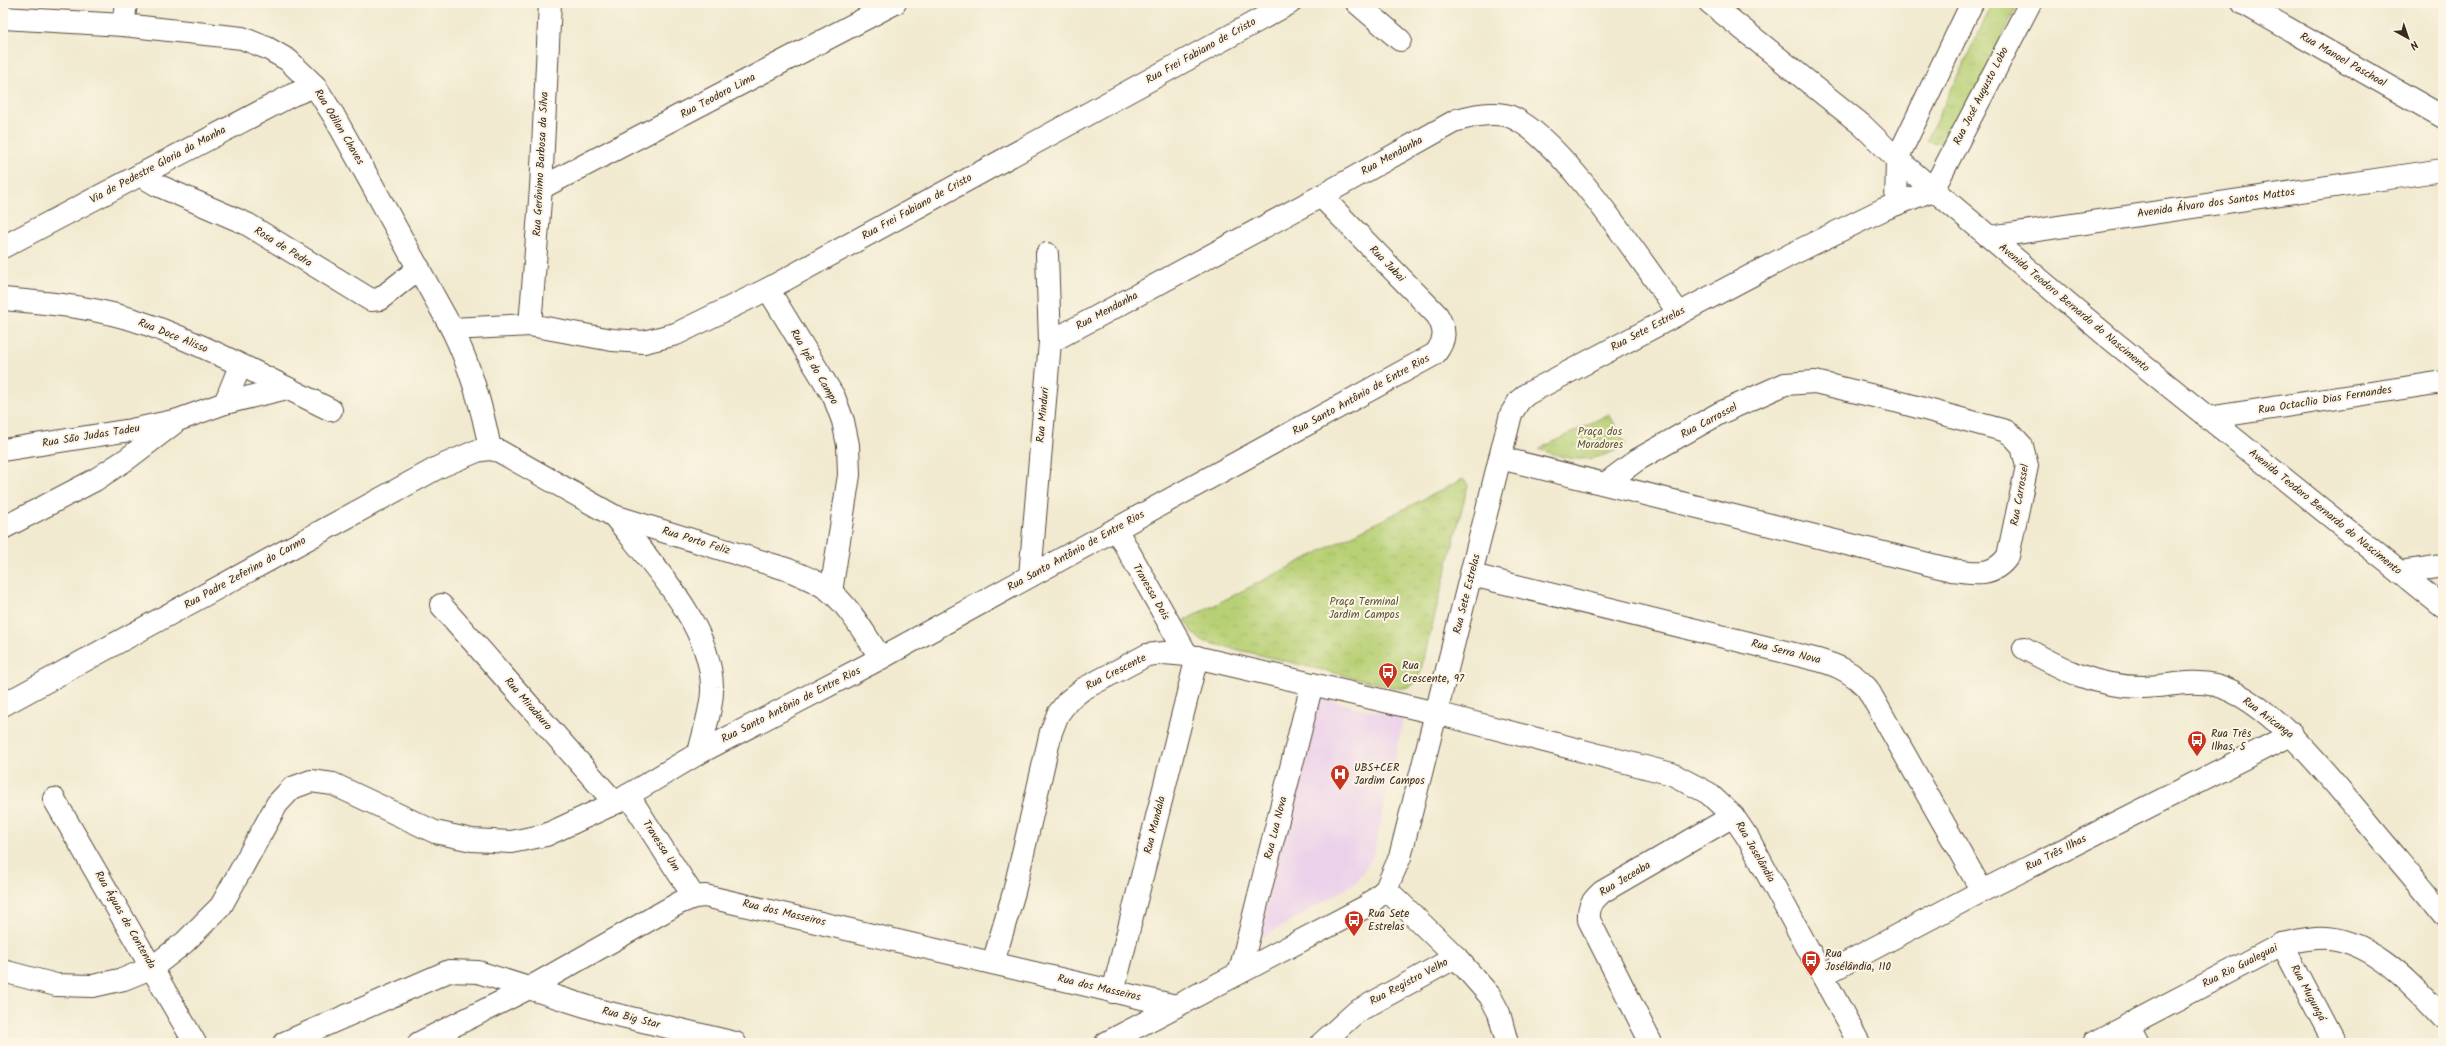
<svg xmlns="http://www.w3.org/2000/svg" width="2446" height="1046" font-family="Kalam,sans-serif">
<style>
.built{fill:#ecd1ea}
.grass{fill:url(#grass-tufts);stroke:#7a7d4a}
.park{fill:url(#park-crowns);stroke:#7a7d4a}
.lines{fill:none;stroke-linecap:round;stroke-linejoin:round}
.minor-casing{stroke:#564739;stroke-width:24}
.minor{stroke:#fff;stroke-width:22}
.labels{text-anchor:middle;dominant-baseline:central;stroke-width:4;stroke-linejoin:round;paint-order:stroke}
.street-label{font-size:11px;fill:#3b2a1e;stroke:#fcf5e5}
.park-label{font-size:11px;fill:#5a5434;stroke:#fcf5e5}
.poi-label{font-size:11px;fill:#3b2a1e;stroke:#fcf5e5;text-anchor:start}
</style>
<defs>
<pattern id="grass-tufts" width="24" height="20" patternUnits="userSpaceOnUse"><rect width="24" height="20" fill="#b8d075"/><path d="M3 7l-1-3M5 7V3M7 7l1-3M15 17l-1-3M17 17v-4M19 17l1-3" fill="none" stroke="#9fb365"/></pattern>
<pattern id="park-crowns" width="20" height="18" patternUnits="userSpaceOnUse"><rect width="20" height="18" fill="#b8d075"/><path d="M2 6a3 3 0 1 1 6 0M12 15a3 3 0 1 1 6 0" fill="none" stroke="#9fb365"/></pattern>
</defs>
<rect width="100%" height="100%" fill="#fcf5e5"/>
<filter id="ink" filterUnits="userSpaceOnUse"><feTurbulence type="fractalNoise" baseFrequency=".025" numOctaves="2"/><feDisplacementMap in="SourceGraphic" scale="8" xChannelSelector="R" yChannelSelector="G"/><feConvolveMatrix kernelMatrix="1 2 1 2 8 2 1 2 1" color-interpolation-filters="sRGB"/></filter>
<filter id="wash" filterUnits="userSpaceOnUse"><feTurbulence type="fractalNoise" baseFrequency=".012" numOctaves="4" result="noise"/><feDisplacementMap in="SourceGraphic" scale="16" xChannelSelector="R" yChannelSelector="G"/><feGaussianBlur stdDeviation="0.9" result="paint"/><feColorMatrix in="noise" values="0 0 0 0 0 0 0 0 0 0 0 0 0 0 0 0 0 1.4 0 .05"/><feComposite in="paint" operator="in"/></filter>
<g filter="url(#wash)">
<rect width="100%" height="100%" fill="#f1ead0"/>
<polygon class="built" points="1316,697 1399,717 1403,720 1373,857 1355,883 1258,940"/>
<polygon class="grass" points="1993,3 2018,3 1950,148 1927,140"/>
<g class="park">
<path d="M1609,414L1626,445C1593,463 1575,463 1539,449Z"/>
<path d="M1463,479L1468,485L1420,673C1416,684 1409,689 1397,688L1202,641L1192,632L1185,620Z"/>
</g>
</g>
<g filter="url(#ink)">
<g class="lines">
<defs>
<g id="minor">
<polyline points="1357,3 1400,40"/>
<polyline points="1710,3 1862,125 1897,159 2108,337 2443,607"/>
<polyline points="2243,3 2443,117"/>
<polyline points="3,18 123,25 242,38 267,48 288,60 315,86 334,116 452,329"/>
<polyline points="123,25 126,3"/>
<polyline points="140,175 157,185 247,224 371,300 380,299 419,268"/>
<polyline points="541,188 895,3"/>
<polyline points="1896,204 1897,159 1972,3"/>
<polyline points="1990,237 2443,170"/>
<polyline points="3,247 292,95 315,86"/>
<polyline points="768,289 834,397 843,421 848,445 849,475 831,592"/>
<path d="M3,299C52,303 103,308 149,325C212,348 272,381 331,410"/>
<polyline points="530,325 541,188 550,3"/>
<path d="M1050,342L1321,196L1457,120C1472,116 1488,112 1505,115C1554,126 1646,269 1679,313"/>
<polyline points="225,403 240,366"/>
<polyline points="2207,418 2443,382"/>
<path d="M490,449C482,406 471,368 452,329L530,325L612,340L644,342L676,334L768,289L1290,3"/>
<polyline points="3,450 131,430 178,420 225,403 287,388"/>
<path d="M1500,458L1952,570C1974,573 1994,577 2008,556L2027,466L2022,446L2013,436L2006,431L1895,401L1815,382L1785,384L1720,413L1637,460L1605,484"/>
<path d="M614,516C651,563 711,624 712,687C713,705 703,735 699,753"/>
<polyline points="3,528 95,480 127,459 173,424"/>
<polyline points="1116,529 1187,655"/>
<polyline points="2400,572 2443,566"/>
<path d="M1472,575L1818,660C1839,666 1852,672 1867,688L1982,891"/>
<polyline points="1030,576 1050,342 1047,254"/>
<polyline points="441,605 615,803"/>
<path d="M2024,648C2064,670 2095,687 2143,687C2166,687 2191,679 2215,685C2270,699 2330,778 2366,821C2391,852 2418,882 2443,914"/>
<path d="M3,705L439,467L477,451L490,449L499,451L614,516L786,569C801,575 817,581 830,591C851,608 866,637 881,658"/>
<polyline points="628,795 694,897"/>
<polyline points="54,799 195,1043"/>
<polyline points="1386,889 1456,957 1490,996 1499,1013 1507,1043"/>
<polyline points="2282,944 2334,1043"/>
<polyline points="993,963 1014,892 1051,732 1058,714 1068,701 1083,689 1147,655 1164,653 1187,655 1436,713 1672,774 1708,793 1733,816 1748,838 1859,1043"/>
<path d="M3,971L56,985L93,986L124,979L153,967L185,942L221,906L277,804L292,788L311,781L333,784L435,832L472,840L511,842L546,835L615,803L699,753L881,658L1435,354C1446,340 1446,330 1437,315L1321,196"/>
<polyline points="1240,971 1312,684"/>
<polyline points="1823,975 1982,891 2292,734"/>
<polyline points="1113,992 1197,657"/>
<polyline points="2128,1024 2138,1043"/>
<polyline points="284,1043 449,971 478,972 601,1011 735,1043"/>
<polyline points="419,1043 529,988 679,903 694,897 705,896 1176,1006"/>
<polyline points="1106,1043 1367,906 1386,889 1400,857 1511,414 1519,401 1527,394 1790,255 1884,209 1933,190 2030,3"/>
<polyline points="1322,1043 1356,1012 1456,957"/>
<path d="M1651,1043L1589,920C1588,906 1592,901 1602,892L1733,816"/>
<path d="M2094,1043L2282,944C2293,942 2304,939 2316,938C2367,934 2411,983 2443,1017"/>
</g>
</defs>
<use href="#minor" class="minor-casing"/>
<use href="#minor" class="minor"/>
</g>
</g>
<defs>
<symbol id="bus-pin" viewBox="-11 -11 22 30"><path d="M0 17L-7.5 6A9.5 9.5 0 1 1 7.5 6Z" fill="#c8321e" stroke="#fcf5e5"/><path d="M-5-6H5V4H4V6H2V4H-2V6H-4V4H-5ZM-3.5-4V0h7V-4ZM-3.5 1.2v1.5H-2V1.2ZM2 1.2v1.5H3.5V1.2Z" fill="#fff"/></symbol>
<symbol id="hospital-pin" viewBox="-11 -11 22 30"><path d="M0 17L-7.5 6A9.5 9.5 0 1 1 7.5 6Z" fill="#c8321e" stroke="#fcf5e5"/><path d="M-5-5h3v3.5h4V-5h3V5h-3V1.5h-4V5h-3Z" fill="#fff"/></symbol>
</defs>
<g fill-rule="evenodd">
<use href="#bus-pin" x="1377" y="661" width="22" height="30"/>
<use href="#bus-pin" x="2186" y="729" width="22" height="30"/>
<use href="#hospital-pin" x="1329" y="763" width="22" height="30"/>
<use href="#bus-pin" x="1343" y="909" width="22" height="30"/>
<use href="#bus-pin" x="1800" y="949" width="22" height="30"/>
</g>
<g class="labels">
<g class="street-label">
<text transform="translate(1201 51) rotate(-29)">Rua Frei Fabiano de Cristo</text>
<text transform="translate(2343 60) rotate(30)">Rua Manoel Paschoal</text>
<text transform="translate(718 96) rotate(-28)">Rua Teodoro Lima</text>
<text transform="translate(1981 96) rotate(-63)">Rua José Augusto Lobo</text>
<text transform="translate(339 127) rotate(59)">Rua Odilon Chaves</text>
<text transform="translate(1392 156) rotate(-29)">Rua Mendanha</text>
<text transform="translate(541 164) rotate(-87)">Rua Gerônimo Barbosa da Silva</text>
<text transform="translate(158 165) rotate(-28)">Via de Pedestre Gloria da Manha</text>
<text transform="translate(2216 203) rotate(-8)">Avenida Álvaro dos Santos Mattos</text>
<text transform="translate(917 207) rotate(-29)">Rua Frei Fabiano de Cristo</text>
<text transform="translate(283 247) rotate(32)">Rosa de Pedra</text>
<text transform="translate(1387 264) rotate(46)">Rua Jubai</text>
<text transform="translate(2074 308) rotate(40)">Avenida Teodoro Bernardo do Nascimento</text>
<text transform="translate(1107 311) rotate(-28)">Rua Mendanha</text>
<text transform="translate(1648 329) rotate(-28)">Rua Sete Estrelas</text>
<text transform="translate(173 336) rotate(22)">Rua Doce Alisso</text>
<text transform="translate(814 367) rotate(60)">Rua Ipê do Campo</text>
<text transform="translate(1361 395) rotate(-29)">Rua Santo Antônio de Entre Rios</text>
<text transform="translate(2325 400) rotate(-9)">Rua Octacílio Dias Fernandes</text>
<text transform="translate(1043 415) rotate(-85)">Rua Minduri</text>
<text transform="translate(1709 421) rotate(-28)">Rua Carrossel</text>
<text transform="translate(91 436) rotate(-9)">Rua São Judas Tadeu</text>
<text transform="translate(2020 495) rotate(-80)">Rua Carrossel</text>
<text transform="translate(2325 512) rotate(39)">Avenida Teodoro Bernardo do Nascimento</text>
<text transform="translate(696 541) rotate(17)">Rua Porto Feliz</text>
<text transform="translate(1076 551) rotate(-29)">Rua Santo Antônio de Entre Rios</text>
<text transform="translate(245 573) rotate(-29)">Rua Padre Zeferino do Carmo</text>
<text transform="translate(1151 592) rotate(60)">Travessa Dois</text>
<text transform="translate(1467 594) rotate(-76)">Rua Sete Estrelas</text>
<text transform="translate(1786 652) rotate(14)">Rua Serra Nova</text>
<text transform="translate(1116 672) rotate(-27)">Rua Crescente</text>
<text transform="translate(528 704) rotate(49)">Rua Miradouro</text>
<text transform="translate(791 705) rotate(-27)">Rua Santo Antônio de Entre Rios</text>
<text transform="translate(2268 718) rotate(37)">Rua Aricanga</text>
<text transform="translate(1155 825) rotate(-76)">Rua Mandala</text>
<text transform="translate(1276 828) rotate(-76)">Rua Lua Nova</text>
<text transform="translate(661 846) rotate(57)">Travessa Um</text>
<text transform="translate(1755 852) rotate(60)">Rua Joselândia</text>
<text transform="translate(2056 853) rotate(-27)">Rua Três Ilhas</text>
<text transform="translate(1625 879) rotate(-31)">Rua Jeceaba</text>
<text transform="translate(784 913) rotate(13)">Rua dos Masseiros</text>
<text transform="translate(125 920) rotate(60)">Rua Águas de Contenda</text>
<text transform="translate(2240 966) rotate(-27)">Rua Rio Gualeguai</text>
<text transform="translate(1409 982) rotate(-28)">Rua Registro Velho</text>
<text transform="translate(1099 988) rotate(13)">Rua dos Masseiros</text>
<text transform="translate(2308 993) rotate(62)">Rua Mugungá</text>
<text transform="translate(631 1018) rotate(14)">Rua Big Star</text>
</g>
<g class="park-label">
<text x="1600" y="432">Praça dos<tspan x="1600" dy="13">Moradores</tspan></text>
<text x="1364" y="602">Praça Terminal<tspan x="1364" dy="13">Jardim Campos</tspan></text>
</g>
<g class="poi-label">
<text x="1402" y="666">Rua<tspan x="1402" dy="13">Crescente, 97</tspan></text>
<text x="2211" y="734">Rua Três<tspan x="2211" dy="13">Ilhas, 5</tspan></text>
<text x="1354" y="768">UBS+CER<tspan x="1354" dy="13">Jardim Campos</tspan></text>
<text x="1368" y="914">Rua Sete<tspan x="1368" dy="13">Estrelas</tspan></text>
<text x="1825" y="954">Rua<tspan x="1825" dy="13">Josélândia, 110</tspan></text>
</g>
</g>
<rect width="2446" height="1046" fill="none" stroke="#fcf5e5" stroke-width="16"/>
<g transform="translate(2408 38) rotate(140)" stroke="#fcf5e5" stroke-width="3" paint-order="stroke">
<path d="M0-3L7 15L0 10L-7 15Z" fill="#3b2a1e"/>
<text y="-6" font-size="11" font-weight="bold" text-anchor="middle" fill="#3b2a1e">N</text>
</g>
</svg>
